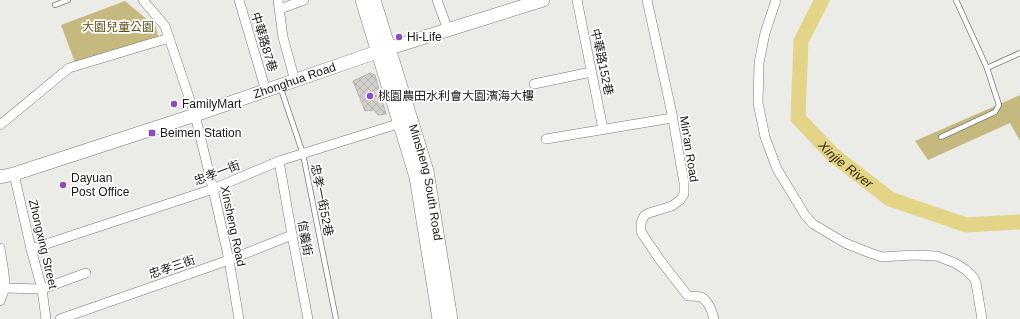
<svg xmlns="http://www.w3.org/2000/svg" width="1020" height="319" font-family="Arial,'Noto Sans TC',sans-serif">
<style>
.green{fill:#c6b97f}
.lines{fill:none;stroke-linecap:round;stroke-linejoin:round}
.river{stroke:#e4d488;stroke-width:15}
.building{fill:url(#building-cross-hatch);stroke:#b6b5b2}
.service-casing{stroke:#797975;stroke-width:6}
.minor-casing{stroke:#797975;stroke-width:10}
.secondary-casing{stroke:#797975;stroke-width:14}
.service{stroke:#fff;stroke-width:4.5}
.minor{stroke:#fff;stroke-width:9}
.secondary{stroke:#fff;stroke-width:13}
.poi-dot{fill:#8d4bbf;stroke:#fff;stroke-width:1.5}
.labels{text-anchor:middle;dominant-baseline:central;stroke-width:3.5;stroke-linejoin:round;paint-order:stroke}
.park-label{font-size:12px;fill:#5c5118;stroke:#fff}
.poi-label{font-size:12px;fill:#1b1a19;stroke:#fff;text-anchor:start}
.street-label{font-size:12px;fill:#1b1a19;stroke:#fff}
.water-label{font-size:13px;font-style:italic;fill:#322b08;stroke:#fff}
</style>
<defs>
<pattern id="building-cross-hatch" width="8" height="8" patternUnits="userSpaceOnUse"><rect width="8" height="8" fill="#d1d0cc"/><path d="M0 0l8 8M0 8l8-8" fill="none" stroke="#b3b2af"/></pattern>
</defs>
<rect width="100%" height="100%" fill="#ebebe7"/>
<g class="green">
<polygon points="125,1 156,27 158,37 76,65 61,25"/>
<polygon points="1020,95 1020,141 1010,123 928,160 915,141"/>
</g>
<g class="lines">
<path class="river" id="s1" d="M822,0L801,41L798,118L832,154L890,199L966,225L1020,222"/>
</g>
<polygon class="building" points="370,73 375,75 386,114 378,115 374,110 365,111 353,81"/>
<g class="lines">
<defs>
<g id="service">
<polyline points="956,0 987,68 1020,53"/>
<polyline points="55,5 68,0"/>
<polyline points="280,86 303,154 336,319"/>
<polyline points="941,137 995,112 999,105 987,68"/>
</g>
<g id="minor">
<polyline points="143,0 165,26 195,115 213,189 229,260 239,319"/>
<polyline points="239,0 266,91"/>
<polyline points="278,0 283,37 295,81"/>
<polyline points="437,0 448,30"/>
<polyline points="577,0 603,129"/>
<path d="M647,0L672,114L684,183V194L680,200L672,206L649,213L644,216L641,223V232L660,260L688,296C692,296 697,296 701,297C709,301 712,311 714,319"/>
<polyline points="776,0 765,33 759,63 758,103 765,137 777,169 805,215 813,224 845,243 870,253 882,257 913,255 937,256 955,263 966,270 974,278 976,283 982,319"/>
<polyline points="280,9 304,0"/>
<polyline points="534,84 591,72"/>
<polyline points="0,125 69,68 169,38"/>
<polyline points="546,139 672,118"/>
<polyline points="279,161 292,235 308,319"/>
<polyline points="14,174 31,249 42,289 46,319"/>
<polyline points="0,248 4,273 5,288 0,301"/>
<polyline points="31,249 213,189 279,161 404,122"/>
<polyline points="0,286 5,288 42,289 86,273"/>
<polyline points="60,319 229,260 292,235"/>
</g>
<g id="secondary">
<polyline points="362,0 416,177 439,319"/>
<path id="s2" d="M374,0L427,171L451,319"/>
<path id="s3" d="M0,177L14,174L195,115L377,52L543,0"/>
</g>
</defs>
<use href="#service" class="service-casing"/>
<use href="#minor" class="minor-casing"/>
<use href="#secondary" class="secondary-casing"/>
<use href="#service" class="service"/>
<use href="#minor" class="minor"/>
<use href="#secondary" class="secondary"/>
</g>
<g class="poi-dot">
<circle cx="399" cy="37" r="4"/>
<circle cx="370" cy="96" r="4"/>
<circle cx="174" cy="104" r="4"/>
<rect x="148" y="129" width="8" height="8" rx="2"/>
<circle cx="63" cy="185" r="4"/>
</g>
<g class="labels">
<g class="park-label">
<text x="118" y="27">大園兒童公園</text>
</g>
<g class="poi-label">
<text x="407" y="37">Hi-Life</text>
<text x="378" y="96">桃園農田水利會大園濱海大樓</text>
<text x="182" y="104">FamilyMart</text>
<text x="160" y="133">Beimen Station</text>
<text x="71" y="178">Dayuan<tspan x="71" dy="14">Post Office</tspan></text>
</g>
<g class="street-label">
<text transform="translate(264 42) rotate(73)">中華路87巷</text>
<text transform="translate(602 62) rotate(78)">中華路152巷</text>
<text stroke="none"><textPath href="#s3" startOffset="310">Zhonghua Road</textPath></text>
<text transform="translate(689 149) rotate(81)">Min'an Road</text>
<text transform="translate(217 173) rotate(-21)">忠孝一街</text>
<text stroke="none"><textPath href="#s2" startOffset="190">Minsheng South Road</textPath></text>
<text transform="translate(322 200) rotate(79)">忠孝一街52巷</text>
<text transform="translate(233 226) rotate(78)">Xinsheng Road</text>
<text transform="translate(305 238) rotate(80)">信義街</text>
<text transform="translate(43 244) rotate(77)">Zhongxing Street</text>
<text transform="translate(172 267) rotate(-19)">忠孝三街</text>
</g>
<g class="water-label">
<text stroke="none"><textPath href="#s1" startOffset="190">Xinjie River</textPath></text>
</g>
</g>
</svg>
